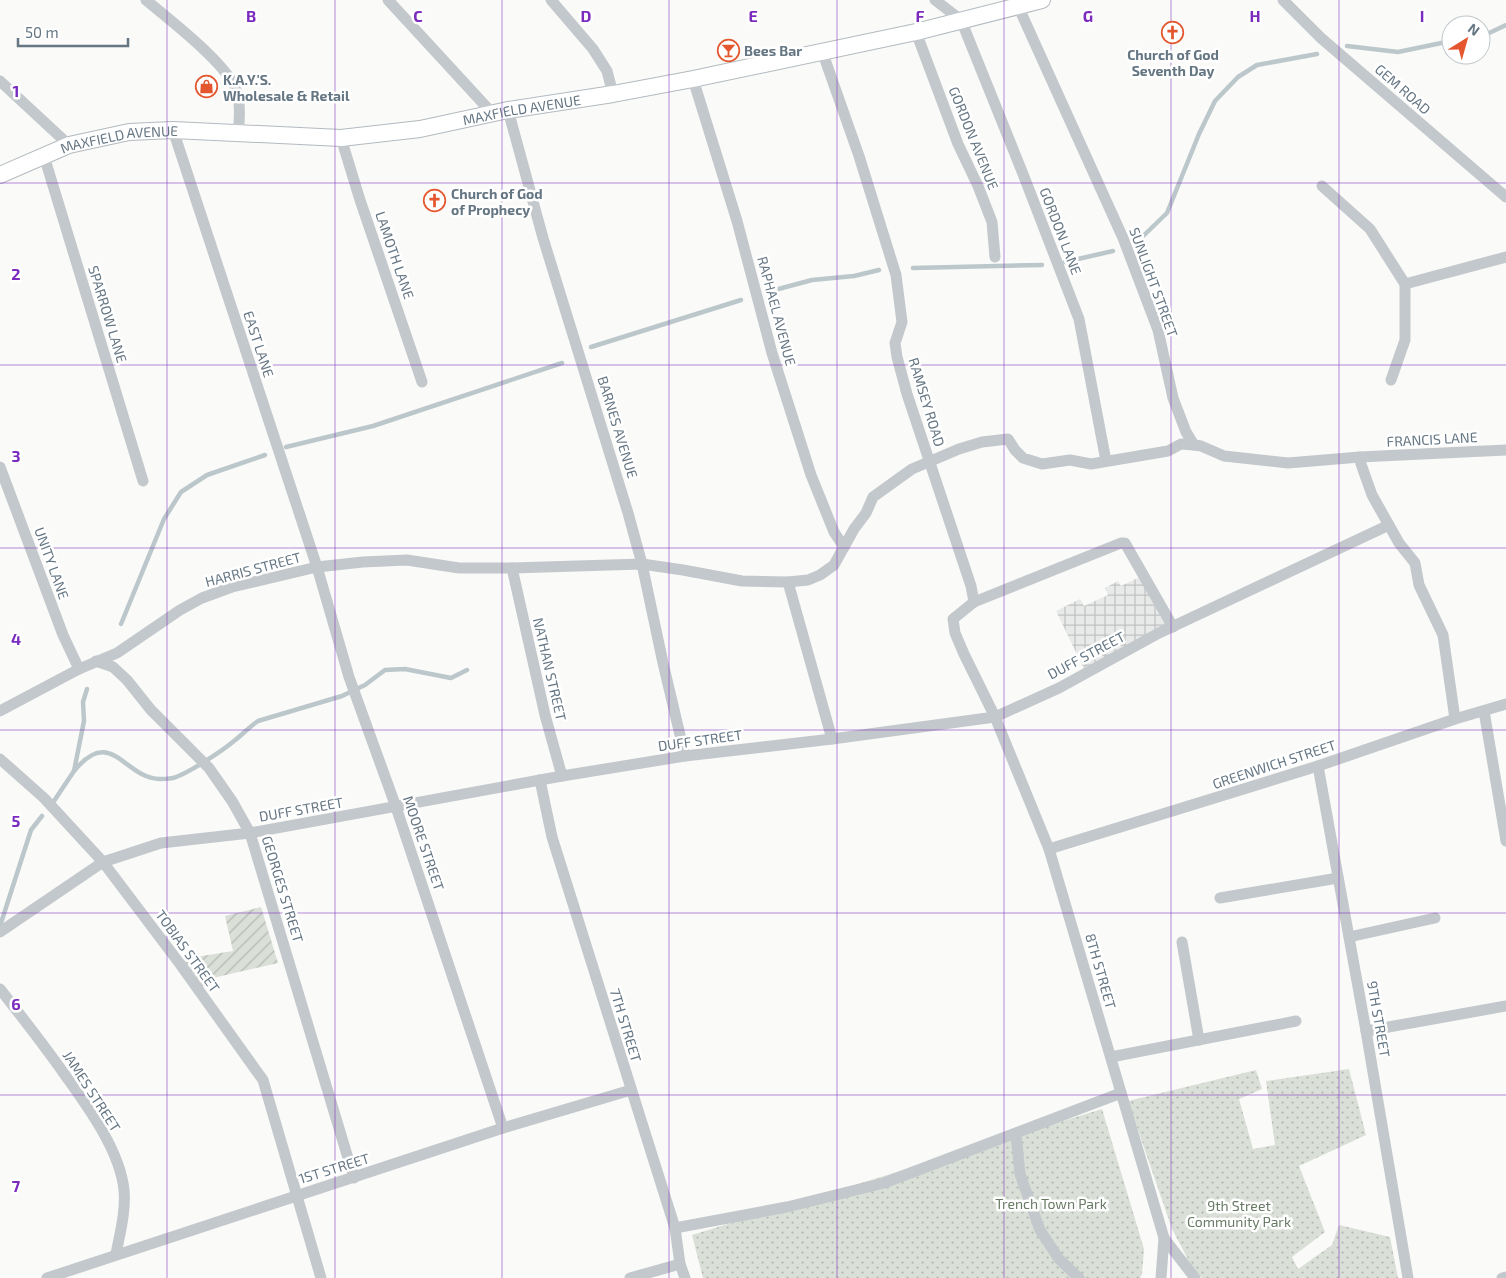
<svg xmlns="http://www.w3.org/2000/svg" width="1506" height="1278" font-family="'Exo 2',sans-serif">
<style>
.industrial{fill:url(#industrial-grid)}
.park{fill:url(#park-dots)}
.garden{fill:url(#garden-furrows)}
.lines{fill:none;stroke-linecap:round;stroke-linejoin:round}
.stream{stroke:#bbc7cb;stroke-width:4.5}
.secondary-casing{stroke:#b3babf;stroke-width:18}
.minor{stroke:#c3c8cc;stroke-width:11}
.secondary{stroke:#fff;stroke-width:16}
.grid{fill:none;stroke:#7b2cbf;stroke-width:1;stroke-opacity:0.55}
.labels{text-anchor:middle;dominant-baseline:central;stroke-width:5;stroke-linejoin:round;paint-order:stroke}
.poi-label{font-size:14px;font-weight:bold;fill:#657683;stroke:#fff;text-anchor:start}
.street-label{font-size:14px;fill:#657683;stroke:#fff}
.park-label{font-size:14px;fill:#687a64;stroke:#fff}
.grid-label{font-size:16px;text-anchor:middle;font-weight:bold;fill:#7b2cbf;stroke:#fff;stroke-width:5;stroke-linejoin:round;paint-order:stroke}
</style>
<defs>
<pattern id="industrial-grid" width="8" height="8" patternUnits="userSpaceOnUse" patternTransform="scale(1.25)"><rect width="8" height="8" fill="#e8e9e9"/><path d="M0 4h8M4 0v8" fill="none" stroke="#c0c1c2"/></pattern>
<pattern id="park-dots" width="8" height="8" patternUnits="userSpaceOnUse" patternTransform="scale(1.25)"><rect width="8" height="8" fill="#dadfd7"/><path d="M2 2h.1M6 6h.1" fill="none" stroke="#b4b9b4" stroke-width="1.8" stroke-linecap="round"/></pattern>
<pattern id="garden-furrows" width="10" height="10" patternUnits="userSpaceOnUse" patternTransform="scale(1.25)"><rect width="10" height="10" fill="#dadfd7"/><path d="M-1 1l2-2M0 10L10 0M9 11l2-2" fill="none" stroke="#b4b9b4"/></pattern>
</defs>
<rect width="100%" height="100%" fill="#fafaf8"/>
<polygon class="industrial" points="1142,576 1168,630 1084,669 1056,611 1080,599 1084,606 1108,595 1105,588 1118,581 1121,586"/>
<g class="park">
<polygon points="1349,1069 1366,1135 1299,1166 1325,1232 1292,1257 1298,1269 1332,1245 1339,1225 1390,1237 1398,1278 1202,1278 1193,1269 1172,1229 1128,1101 1256,1070 1262,1089 1239,1099 1253,1149 1275,1145 1266,1081"/>
<polygon points="1102,1109 1144,1249 1142,1274 1140,1278 703,1278 692,1235"/>
</g>
<polygon class="garden" points="261,907 278,963 217,977 200,989 177,960 233,951 225,916"/>
<g class="lines">
<g class="stream">
<polyline points="1481,35 1487,34 1506,25"/>
<polyline points="1347,46 1398,52 1451,41"/>
<polyline points="1139,240 1167,213 1199,134 1215,101 1238,77 1257,65 1317,54"/>
<polyline points="1065,262 1113,251"/>
<polyline points="913,268 1042,265"/>
<polyline points="771,291 812,280 854,276 879,270"/>
<polyline points="591,347 741,300"/>
<polyline points="286,447 373,426 562,363"/>
<polyline points="121,624 164,519 181,492 207,475 265,455"/>
<path d="M74,771C112,725 123,778 160,779C165,779 172,779 176,777C190,772 222,751 234,741C243,734 249,727 258,721L342,696L365,685L385,670L405,669L451,678L467,670"/>
<polyline points="54,801 74,771 84,721 83,702 87,689"/>
<polyline points="0,926 31,830 42,816"/>
</g>
<defs>
<g id="secondary">
<path id="s1" d="M0,175L69,145L129,132L173,130L341,138L420,129L508,110L613,94L693,79L916,32L1042,0"/>
</g>
</defs>
<use href="#secondary" class="secondary-casing"/>
<g class="minor">
<path d="M146,0C170,20 222,60 235,87C241,101 240,118 238,133"/>
<polyline points="388,0 492,113"/>
<polyline points="551,0 593,49 607,71 613,94"/>
<polyline points="935,0 961,20 1023,174 1079,319 1106,461"/>
<polyline points="1283,0 1321,38 1506,197"/>
<polyline points="1018,6 1123,238 1158,330 1173,398 1186,432 1194,445 1201,446 1224,456 1288,463 1360,457 1506,450"/>
<polyline points="916,32 958,144 978,186 992,222 995,257"/>
<polyline points="822,51 859,156 896,275 902,322 895,343 897,357 907,394 971,586 974,602 953,619 955,633 964,654 995,717 1049,849 1164,1238 1161,1278"/>
<polyline points="693,79 737,221 772,353 811,475 834,532 844,547"/>
<polyline points="0,81 69,145"/>
<polyline points="508,110 543,238 628,513 642,564 663,663 685,756"/>
<polyline points="173,130 317,567 349,677 396,807 503,1128"/>
<polyline points="341,138 360,200 422,382"/>
<polyline points="44,156 143,481"/>
<polyline points="1322,186 1370,229 1405,284 1405,340 1391,380"/>
<polyline points="1405,284 1506,257"/>
<polyline points="1360,457 1361,464 1372,495 1399,543 1415,563 1419,585 1443,635 1455,719"/>
<polyline points="0,467 63,635 79,669"/>
<polyline points="512,568 545,715 562,776"/>
<polyline points="788,582 832,739"/>
<polyline points="974,602 1121,543 1125,543 1173,627"/>
<polyline points="96,661 113,667 127,680 151,710 209,768 232,801 250,833 354,1178"/>
<polyline points="0,711 79,669 117,653 180,610 202,598 232,587 317,567 363,562 407,560 459,568 512,568 642,564 683,570 742,581 788,582 808,580 820,575 834,565 854,529 866,513 873,497 912,469 959,449 982,442 1008,439 1015,450 1023,458 1042,464 1070,460 1091,464 1168,451 1181,444 1194,445"/>
<polyline points="1484,711 1506,841"/>
<polyline points="0,759 44,798 103,862 180,964 263,1080 321,1278"/>
<polyline points="1318,766 1366,1031 1408,1278"/>
<polyline points="540,780 552,837 675,1228 680,1264 685,1278"/>
<polyline points="1049,849 1318,766 1455,719 1506,704"/>
<polyline points="1220,898 1338,878"/>
<polyline points="0,932 103,862 161,843 250,833 562,776 685,756 832,739 995,717 1059,688 1159,633 1389,525"/>
<polyline points="1349,937 1435,918"/>
<polyline points="1182,942 1199,1040"/>
<path d="M0,989C22,1017 44,1045 65,1075C87,1106 120,1150 124,1190C126,1211 120,1233 116,1254"/>
<polyline points="1366,1031 1506,1006"/>
<polyline points="1111,1057 1296,1021"/>
<polyline points="1016,1134 1020,1174 1040,1230 1059,1259 1079,1278"/>
<polyline points="675,1228 787,1207 884,1183 1121,1093"/>
<polyline points="1164,1238 1195,1278"/>
<polyline points="47,1278 503,1128 631,1090"/>
<polyline points="630,1278 680,1264"/>
<polyline points="1502,1278 1506,1277"/>
</g>
<use href="#secondary" class="secondary"/>
</g>
<path class="grid" d="M167,0V1278M335,0V1278M502,0V1278M669,0V1278M837,0V1278M1004,0V1278M1171,0V1278M1339,0V1278M0,183H1506M0,365H1506M0,548H1506M0,730H1506M0,913H1506M0,1095H1506"/>
<defs>
<symbol id="church-ring" viewBox="-11 -11 22 22"><circle r="9.5" fill="#fff" stroke="#e4572e" stroke-width="1.5"/><path d="M-1.2-6h2.4v3.5h3.3v2.4h-3.3V6h-2.4V-.1h-3.3v-2.4h3.3Z" fill="#e4572e"/></symbol>
<symbol id="bar-ring" viewBox="-11 -11 22 22"><circle r="9.5" fill="#fff" stroke="#e4572e" stroke-width="1.5"/><path d="M-6-5H6L.8 .8V4.5H3.5V6h-7V4.5H-.8V.8Z" fill="#e4572e"/></symbol>
<symbol id="shop-ring" viewBox="-11 -11 22 22"><circle r="9.5" fill="#fff" stroke="#e4572e" stroke-width="1.5"/><path d="M-5-2.5h2.3a2.7 3.5 0 0 1 5.4 0H5L5.5 6h-11ZM-1.5-2.5h3a1.5 2.3 0 0 0-3 0Z" fill="#e4572e"/></symbol>
</defs>
<g fill-rule="evenodd">
<use href="#church-ring" x="1160" y="20" width="25" height="25"/>
<use href="#bar-ring" x="716" y="38" width="25" height="25"/>
<use href="#shop-ring" x="194" y="74" width="25" height="25"/>
<use href="#church-ring" x="422" y="188" width="25" height="25"/>
</g>
<g class="labels">
<g class="poi-label">
<text x="744" y="50">Bees Bar</text>
<text x="1173" y="54" text-anchor="middle">Church of God<tspan x="1173" dy="16">Seventh Day</tspan></text>
<text x="223" y="79">K.A.Y.'S.<tspan x="223" dy="16">Wholesale &amp; Retail</tspan></text>
<text x="451" y="193">Church of God<tspan x="451" dy="16">of Prophecy</tspan></text>
</g>
<g class="street-label">
<text transform="translate(1403 89) rotate(41)">GEM ROAD</text>
<text stroke="none"><textPath href="#s1" startOffset="532">MAXFIELD AVENUE</textPath></text>
<text transform="translate(974 138) rotate(68)">GORDON AVENUE</text>
<text stroke="none"><textPath href="#s1" startOffset="126">MAXFIELD AVENUE</textPath></text>
<text transform="translate(1061 231) rotate(69)">GORDON LANE</text>
<text transform="translate(395 255) rotate(71)">LAMOTH LANE</text>
<text transform="translate(1154 282) rotate(70)">SUNLIGHT STREET</text>
<text transform="translate(777 311) rotate(75)">RAPHAEL AVENUE</text>
<text transform="translate(108 314) rotate(73)">SPARROW LANE</text>
<text transform="translate(259 344) rotate(72)">EAST LANE</text>
<text transform="translate(927 402) rotate(73)">RAMSEY ROAD</text>
<text transform="translate(618 427) rotate(73)">BARNES AVENUE</text>
<text transform="translate(1432 439) rotate(-3)">FRANCIS LANE</text>
<text transform="translate(52 563) rotate(70)">UNITY LANE</text>
<text transform="translate(253 569) rotate(-15)">HARRIS STREET</text>
<text transform="translate(1086 655) rotate(-28)">DUFF STREET</text>
<text transform="translate(550 669) rotate(77)">NATHAN STREET</text>
<text transform="translate(700 740) rotate(-8)">DUFF STREET</text>
<text transform="translate(1274 764) rotate(-18)">GREENWICH STREET</text>
<text transform="translate(301 809) rotate(-10)">DUFF STREET</text>
<text transform="translate(424 843) rotate(71)">MOORE STREET</text>
<text transform="translate(283 889) rotate(73)">GEORGES STREET</text>
<text transform="translate(188 951) rotate(54)">TOBIAS STREET</text>
<text transform="translate(1101 971) rotate(74)">8TH STREET</text>
<text transform="translate(1379 1019) rotate(80)">9TH STREET</text>
<text transform="translate(626 1025) rotate(73)">7TH STREET</text>
<text transform="translate(92 1091) rotate(57)">JAMES STREET</text>
<text transform="translate(334 1168) rotate(-17)">1ST STREET</text>
</g>
<g class="park-label">
<text x="1051" y="1203">Trench Town Park</text>
<text x="1239" y="1205">9th Street<tspan x="1239" dy="16">Community Park</tspan></text>
</g>
</g>
<g class="grid-label">
<text x="251" y="22">B</text>
<text x="418" y="22">C</text>
<text x="586" y="22">D</text>
<text x="753" y="22">E</text>
<text x="920" y="22">F</text>
<text x="1088" y="22">G</text>
<text x="1255" y="22">H</text>
<text x="1422" y="22">I</text>
<text x="16" y="97">1</text>
<text x="16" y="280">2</text>
<text x="16" y="462">3</text>
<text x="16" y="645">4</text>
<text x="16" y="827">5</text>
<text x="16" y="1010">6</text>
<text x="16" y="1192">7</text>
</g>
<g transform="translate(1466 40) rotate(37)"><circle r="24" fill="#ffffff" stroke="#c1c8cd"/>
<path d="M0-4L9 19L0 12L-9 19Z" fill="#e4572e"/>
<text y="-8" font-size="14" font-weight="bold" text-anchor="middle" fill="#657683">N</text>
</g>
<path d="M18 38v8h110v-8" fill="none" stroke="#657683" stroke-width="2.5"/>
<text x="25" y="38" font-size="15" fill="#657683" stroke="#ffffff" stroke-width="4" paint-order="stroke">50 m</text>
</svg>
